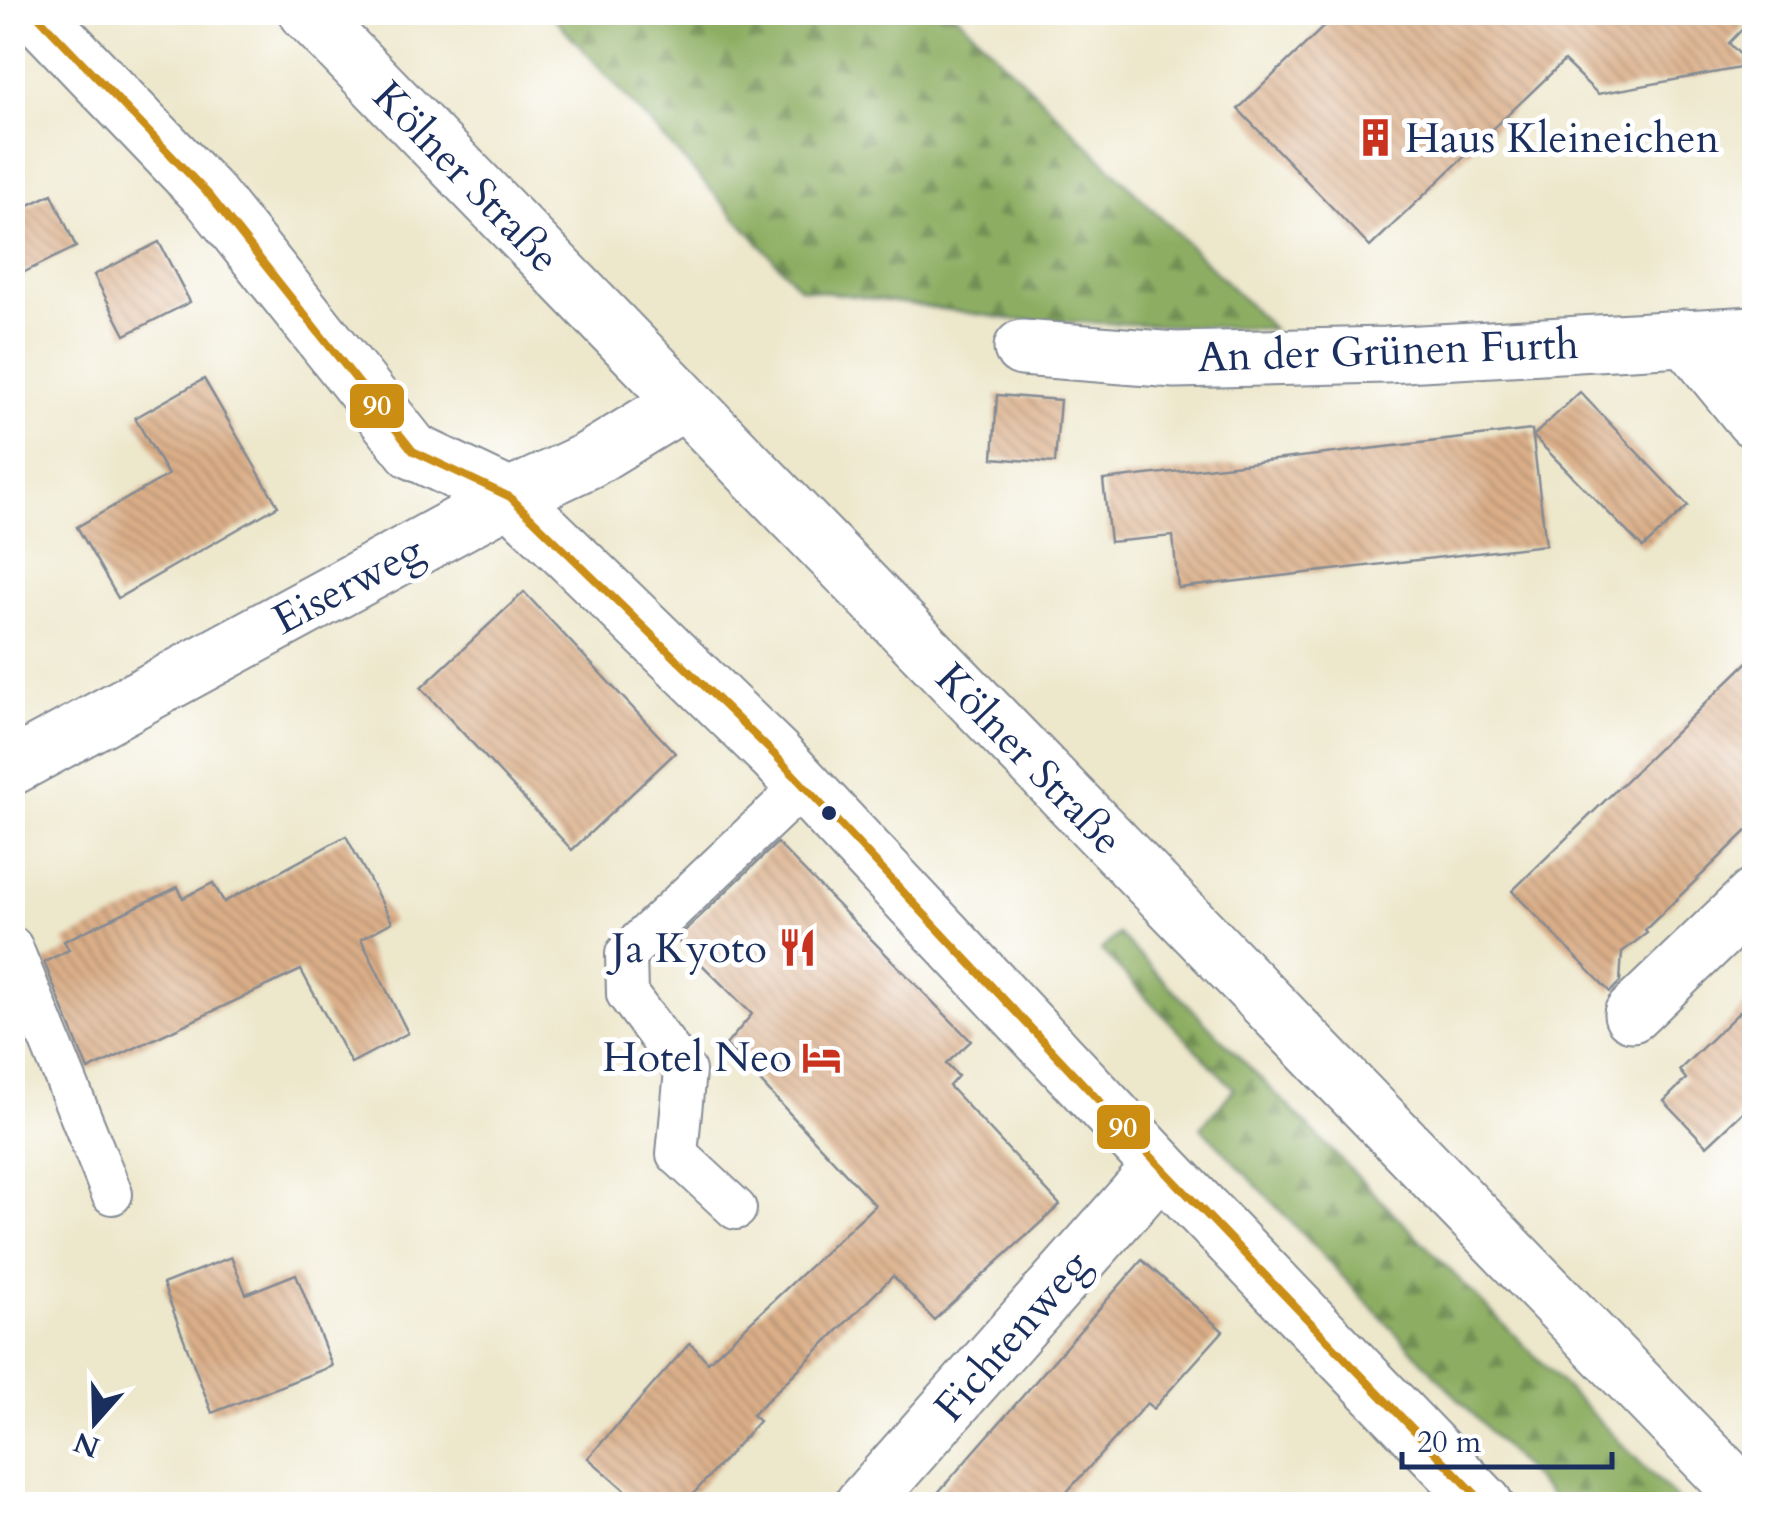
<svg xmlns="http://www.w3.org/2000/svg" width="1767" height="1517" font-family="Cardo,serif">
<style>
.forest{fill:url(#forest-firs);stroke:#546e60;stroke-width:2.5}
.building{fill:url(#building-back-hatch)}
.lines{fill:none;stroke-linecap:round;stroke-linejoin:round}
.lane-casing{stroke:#848b94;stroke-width:44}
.street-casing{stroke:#848b94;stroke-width:59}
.secondary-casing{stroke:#848b94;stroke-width:59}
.lane{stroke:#fff;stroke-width:40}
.street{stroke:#fff;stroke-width:55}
.secondary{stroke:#fff;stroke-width:55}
.bus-1-casing{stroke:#fff;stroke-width:15}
.bus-1{stroke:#cb8e13;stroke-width:8}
.bus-dot{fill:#1b2f5e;stroke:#fff;stroke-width:4}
.labels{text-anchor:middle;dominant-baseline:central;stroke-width:10;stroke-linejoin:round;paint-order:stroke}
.poi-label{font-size:42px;fill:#1b2f5e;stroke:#fff;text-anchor:end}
.street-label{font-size:42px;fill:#1b2f5e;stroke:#fff}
.line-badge{stroke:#fff;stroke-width:4}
.badge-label{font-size:28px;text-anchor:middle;font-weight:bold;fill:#fff}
</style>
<defs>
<pattern id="forest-firs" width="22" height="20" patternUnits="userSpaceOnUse" patternTransform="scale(2.5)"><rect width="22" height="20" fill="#8dae62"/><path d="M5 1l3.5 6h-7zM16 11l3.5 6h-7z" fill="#728e54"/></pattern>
<pattern id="building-back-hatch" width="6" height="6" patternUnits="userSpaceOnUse" patternTransform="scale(2.5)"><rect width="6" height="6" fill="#dbaf88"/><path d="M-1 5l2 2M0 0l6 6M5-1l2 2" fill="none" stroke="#b18f72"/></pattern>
</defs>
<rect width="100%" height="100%" fill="#fff"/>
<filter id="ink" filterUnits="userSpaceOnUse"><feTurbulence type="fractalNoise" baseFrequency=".01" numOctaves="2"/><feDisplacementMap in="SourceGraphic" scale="20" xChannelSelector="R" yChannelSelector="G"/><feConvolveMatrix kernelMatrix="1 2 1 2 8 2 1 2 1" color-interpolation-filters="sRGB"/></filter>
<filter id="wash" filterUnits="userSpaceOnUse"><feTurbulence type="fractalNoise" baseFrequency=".0048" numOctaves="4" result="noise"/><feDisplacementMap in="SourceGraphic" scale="40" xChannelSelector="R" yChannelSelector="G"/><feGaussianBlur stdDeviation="2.25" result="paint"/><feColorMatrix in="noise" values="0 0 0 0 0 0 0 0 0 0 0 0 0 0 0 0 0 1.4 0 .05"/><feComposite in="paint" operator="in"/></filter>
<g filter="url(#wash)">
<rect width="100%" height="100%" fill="#ede7cb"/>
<g class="forest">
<polygon points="550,13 955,13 1273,329 1016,320 800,288"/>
<polygon points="1118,934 1681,1504 1558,1504 1201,1127 1234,1089 1101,950"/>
</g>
<g id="blocks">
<g class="building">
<polygon points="1339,12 1754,12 1754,17 1729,43 1751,66 1598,94 1564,61 1370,247 1238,109"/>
<polygon points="52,194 76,247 12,278 12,213"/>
<polygon points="159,242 190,302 125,335 94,275"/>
<polygon points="204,379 278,506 118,598 77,527 168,475 135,418"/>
<polygon points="1580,392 1688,506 1643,548 1533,436"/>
<polygon points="997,395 1060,400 1055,463 993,458"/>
<polygon points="1532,430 1546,545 1178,588 1173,536 1110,542 1103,480"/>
<polygon points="524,592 675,753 572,850 421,688"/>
<polygon points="1754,656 1754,824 1645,930 1647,933 1622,952 1620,982 1610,992 1512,891"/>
<polygon points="346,836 392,922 361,939 408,1033 351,1063 301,970 88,1070 44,962 69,950 64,941 178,887 183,898 213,883 224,902"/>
<polygon points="777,843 971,1041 946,1064 958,1076 949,1086 1060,1205 934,1320 893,1276 752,1415 759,1421 684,1504 641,1504 588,1458 690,1343 708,1362 875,1205 726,1045 752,1014 676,939"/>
<polygon points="1754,998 1754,1102 1707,1146 1664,1101 1686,1079 1679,1070"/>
<polygon points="231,1257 246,1294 296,1274 332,1366 212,1413 163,1284"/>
<polygon points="1142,1260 1223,1331 1153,1409 1147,1403 1056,1504 928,1504"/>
</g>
</g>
</g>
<g filter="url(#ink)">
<use href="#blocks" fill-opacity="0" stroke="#848b94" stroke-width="2.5"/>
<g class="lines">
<defs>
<g id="lane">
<polyline points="12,947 112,1194"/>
<polyline points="736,1209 677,1154 685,1071 627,994 626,954 804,785"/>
</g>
<g id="street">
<polyline points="34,12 210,196 413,451 510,497 775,755 1161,1167 1485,1504"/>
<polyline points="1686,337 1754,420"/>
<polyline points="1022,348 1175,360 1386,355 1754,334"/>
<polyline points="12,767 510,497 589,460 684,402"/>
<polyline points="1632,1014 1754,897"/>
<polyline points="863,1504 1161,1167"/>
</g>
<polyline id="secondary" points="307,12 1753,1504"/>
</defs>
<use href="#lane" class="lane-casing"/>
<use href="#street" class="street-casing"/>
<use href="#secondary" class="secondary-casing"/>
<use href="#lane" class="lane"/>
<use href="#street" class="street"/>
<use href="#secondary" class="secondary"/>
<defs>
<polyline id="bus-1" points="34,12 210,196 413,451 510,497 775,755 1161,1167 1485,1504"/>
</defs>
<use href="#bus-1" class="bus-1-casing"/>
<use href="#bus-1" class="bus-1"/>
</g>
</g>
<defs>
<symbol id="building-bare" viewBox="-9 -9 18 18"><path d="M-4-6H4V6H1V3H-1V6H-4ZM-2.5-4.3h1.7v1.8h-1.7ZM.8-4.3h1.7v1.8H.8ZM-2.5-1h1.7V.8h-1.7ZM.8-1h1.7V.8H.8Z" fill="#c8321e" stroke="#fff" stroke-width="2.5" paint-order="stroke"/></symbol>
<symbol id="restaurant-bare" viewBox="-9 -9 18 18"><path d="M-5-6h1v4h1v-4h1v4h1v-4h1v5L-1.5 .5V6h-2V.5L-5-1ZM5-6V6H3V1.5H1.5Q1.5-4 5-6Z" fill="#c8321e" stroke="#fff" stroke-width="2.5" paint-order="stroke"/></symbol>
<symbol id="hotel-bare" viewBox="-9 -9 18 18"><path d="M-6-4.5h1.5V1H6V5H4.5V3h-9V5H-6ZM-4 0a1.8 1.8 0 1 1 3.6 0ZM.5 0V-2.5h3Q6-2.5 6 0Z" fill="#c8321e" stroke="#fff" stroke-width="2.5" paint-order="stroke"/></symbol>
</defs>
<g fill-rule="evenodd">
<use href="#building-bare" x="1348" y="110" width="55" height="55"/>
<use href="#restaurant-bare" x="770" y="920" width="55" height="55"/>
<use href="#hotel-bare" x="794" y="1030" width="55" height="55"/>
</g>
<circle class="bus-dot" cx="829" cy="813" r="9"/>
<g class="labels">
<g class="poi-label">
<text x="1405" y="138" text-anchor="start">Haus Kleineichen</text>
<text x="767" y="948">Ja Kyoto</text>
<text x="792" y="1057">Hotel Neo</text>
</g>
<g class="street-label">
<text transform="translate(466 177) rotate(46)">Kölner Straße</text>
<text transform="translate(1388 351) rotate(-2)">An der Grünen Furth</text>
<text transform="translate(348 585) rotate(-28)">Eiserweg</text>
<text transform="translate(1029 759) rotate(46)">Kölner Straße</text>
<text transform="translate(1012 1336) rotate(-49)">Fichtenweg</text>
</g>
</g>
<g class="line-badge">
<rect x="348" y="382" width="58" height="48" rx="10" fill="#cb8e13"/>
<rect x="1095" y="1103" width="57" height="48" rx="10" fill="#cb8e13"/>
</g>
<g class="badge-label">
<text x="377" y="415">90</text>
<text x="1123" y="1137">90</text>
</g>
<rect width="1767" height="1517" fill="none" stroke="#fff" stroke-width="50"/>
<g transform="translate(95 1422) rotate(200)" stroke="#ffffff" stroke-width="8" paint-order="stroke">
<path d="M0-8L18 38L0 25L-18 38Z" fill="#1b2f5e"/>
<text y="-15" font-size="28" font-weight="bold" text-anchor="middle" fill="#1b2f5e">N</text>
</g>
<path d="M1402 1452v15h210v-15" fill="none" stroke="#1b2f5e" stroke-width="5"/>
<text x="1417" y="1452" font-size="30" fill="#1b2f5e" stroke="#ffffff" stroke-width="8" paint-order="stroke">20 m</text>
</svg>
